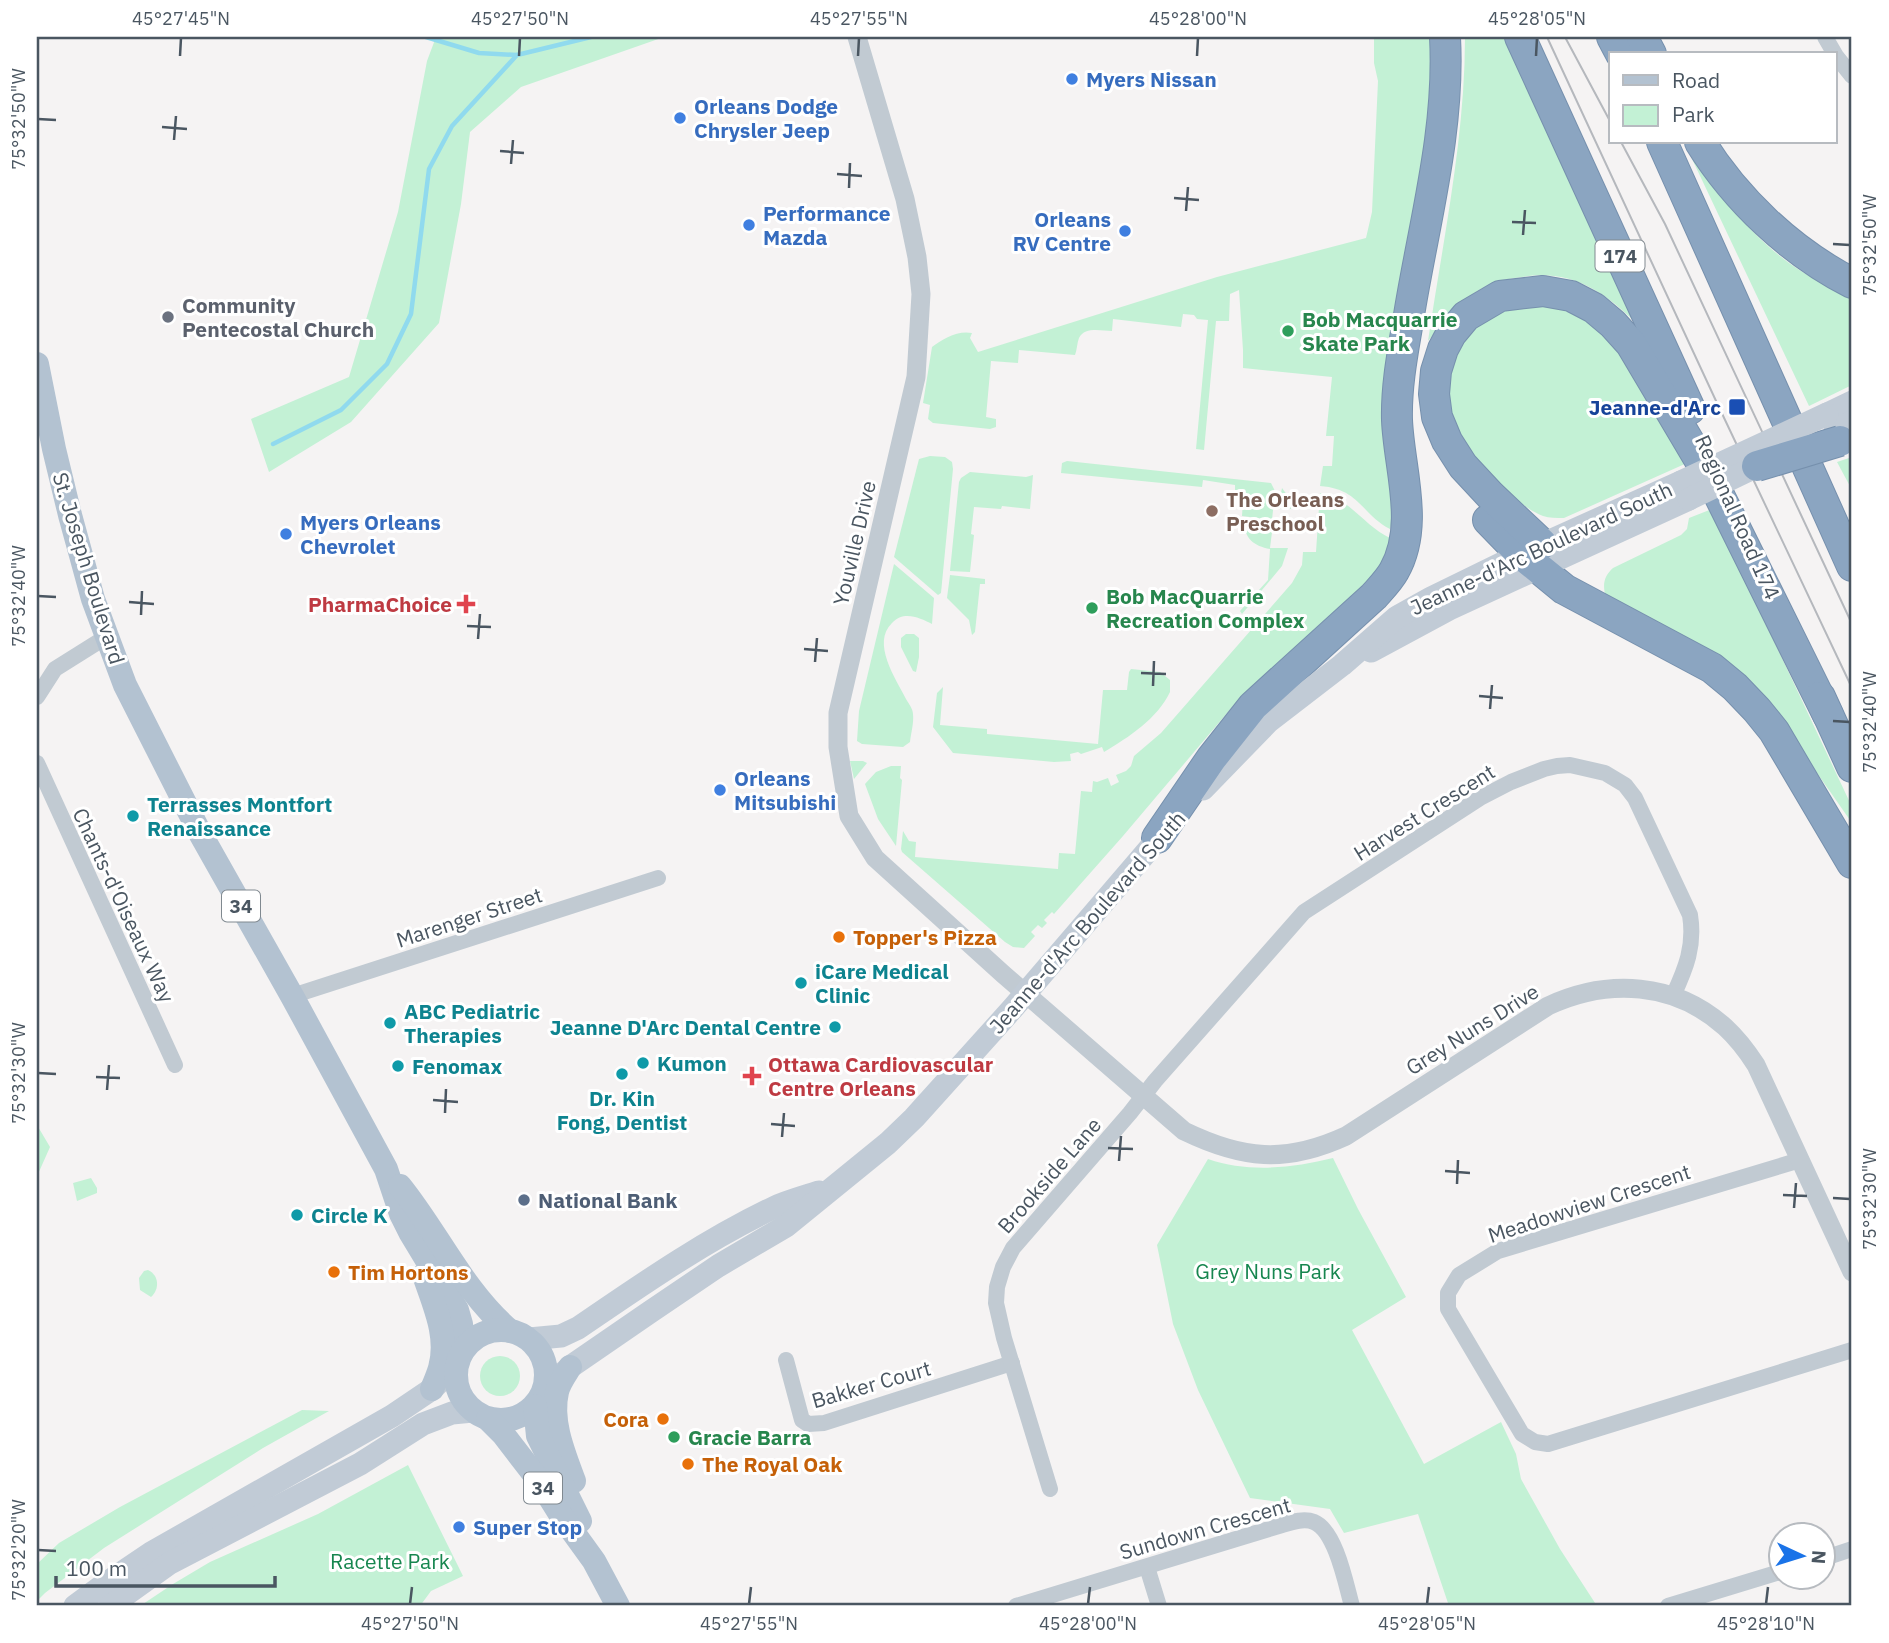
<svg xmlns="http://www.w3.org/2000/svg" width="1889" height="1643" font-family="'IBM Plex Sans',sans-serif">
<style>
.green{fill:#c3f1d5}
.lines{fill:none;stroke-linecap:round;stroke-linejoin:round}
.stream{stroke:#90daee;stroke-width:4.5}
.motorway-casing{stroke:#7690ad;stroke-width:32}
.minor{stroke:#c1cad2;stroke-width:16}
.tertiary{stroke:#c1cad2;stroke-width:19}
.secondary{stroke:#c1cbd6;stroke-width:23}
.primary{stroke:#b3c2d1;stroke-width:24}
.motorway{stroke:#8ba5c1;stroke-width:30}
.tram{stroke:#b5b8bd;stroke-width:2}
.motorway-bridge-casing{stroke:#7690ad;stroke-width:32;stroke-linecap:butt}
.secondary-bridge{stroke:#c1cbd6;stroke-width:23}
.motorway-bridge{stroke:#8ba5c1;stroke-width:30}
.ticks{fill:none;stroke:#4a5661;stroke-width:2.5}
.shop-dot{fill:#3f7fe0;stroke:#fff;stroke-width:2.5}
.worship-dot{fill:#6b7280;stroke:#fff;stroke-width:2.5}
.leisure-dot{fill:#2e9e5b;stroke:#fff;stroke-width:2.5}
.transit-dot{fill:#1a4fb4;stroke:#fff;stroke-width:2.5}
.education-dot{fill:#8d6e63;stroke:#fff;stroke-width:2.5}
.health-dot{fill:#e0444e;stroke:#fff;stroke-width:2.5}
.culture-dot{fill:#0f9aa8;stroke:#fff;stroke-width:2.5}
.food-dot{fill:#e8710a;stroke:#fff;stroke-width:2.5}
.service-dot{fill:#5c6f8a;stroke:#fff;stroke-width:2.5}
.labels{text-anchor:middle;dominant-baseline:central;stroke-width:6;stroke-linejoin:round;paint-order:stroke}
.shield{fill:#fff;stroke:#808990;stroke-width:2}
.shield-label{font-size:19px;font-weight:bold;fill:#4a5661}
.shop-label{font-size:21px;font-weight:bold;fill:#366cbe;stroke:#fff;text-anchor:start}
.worship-label{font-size:21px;font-weight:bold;fill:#5b616d;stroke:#fff;text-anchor:start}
.leisure-label{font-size:21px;font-weight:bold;fill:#27864d;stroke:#fff;text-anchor:start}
.transit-label{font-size:21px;font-weight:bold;fill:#164399;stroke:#fff;text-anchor:end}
.education-label{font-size:21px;font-weight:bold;fill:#785e54;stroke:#fff;text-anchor:start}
.street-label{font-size:21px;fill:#4a5661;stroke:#fff}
.health-label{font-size:21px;font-weight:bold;fill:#be3a42;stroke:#fff;text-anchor:end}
.culture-label{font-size:21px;font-weight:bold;fill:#0d838f;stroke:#fff;text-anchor:start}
.food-label{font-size:21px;font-weight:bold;fill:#c56008;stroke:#fff;text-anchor:start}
.service-label{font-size:21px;font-weight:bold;fill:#4e5e75;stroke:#fff;text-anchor:start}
.park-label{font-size:21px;fill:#17864f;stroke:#fff}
.neatline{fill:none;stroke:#4a5661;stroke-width:2.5}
.ticks-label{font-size:18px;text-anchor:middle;fill:#4a5661}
</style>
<rect width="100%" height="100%" fill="#f5f3f3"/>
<g class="green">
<polygon points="436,37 511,37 519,39 527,37 664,37 521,87 470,132 461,204 439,323 351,422 269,472 251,419 349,377 398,212 427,61"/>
<path d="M1374,37H1431L1436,76L1394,523L1391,525L1390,529C1361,514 1360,489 1320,486L1323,466H1332L1334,436H1326L1332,377L1243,368V350L1239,290L1230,294L1229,321H1216L1204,450L1196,449L1208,320L1197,319L1194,315L1183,314L1181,327L1113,319L1112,331C1102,331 1085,326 1079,338C1077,343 1077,350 1075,355L1019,350L1018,363L991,361L986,417L996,419V427L990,429L933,423L928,419L930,405L923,403L932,347C942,339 958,330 972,333L970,338L978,352L1217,277L1366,238L1372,212L1378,81L1374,63Z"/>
<path d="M1465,37H1504L1636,323C1603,291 1571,269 1522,277C1508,279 1494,281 1481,289C1460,300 1444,323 1428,341C1443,240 1465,139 1465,37Z"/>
<path d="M1684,142H1687C1715,187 1745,231 1789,263C1808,277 1830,286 1852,295V385L1809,406Z"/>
<path d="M1547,301L1616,333L1687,463L1564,518C1557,518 1549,518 1543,516C1509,503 1458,445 1448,410C1441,386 1451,354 1467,335C1475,325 1486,313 1499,308C1512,303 1533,303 1547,301Z"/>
<polygon points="930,456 945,457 952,462 953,469 941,593 938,595 894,557 919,459"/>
<polygon points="1852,457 1852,490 1837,462"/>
<polygon points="1067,461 1271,483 1275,491 1272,520 1242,516 1243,500 1235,499 1235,485 1203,480 1202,487 1061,473 1062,463"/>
<polygon points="970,472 1026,477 1033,475 1030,509 1002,506 1001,509 974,507 971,534 974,535 970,572 950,571 959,482 961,478"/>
<polygon points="1282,488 1290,499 1291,509 1278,508"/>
<path d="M1320,493C1350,498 1364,526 1390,538C1388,558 1376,572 1362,586L1252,687L1233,706L1123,836L1054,914L1052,912L1044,920L1047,923L1042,928L1038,925L1031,932L1035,936L1024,948L1013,947L1005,942L902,852L901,849L903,831L909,841L916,842L915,857L1058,869L1059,853L1075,854L1081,791L1092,792L1093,781L1097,782L1108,778L1111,786L1119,782L1116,775L1126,771L1131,766L1134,756L1161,733L1292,583L1302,565L1303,552H1316Z"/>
<path d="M1712,509L1852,807V823L1787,730L1606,597C1602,585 1604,576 1613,568L1681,535L1687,529L1689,518Z"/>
<path d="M1243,521L1273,524L1270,548H1288L1282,566L1242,614L1240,611L1268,580L1270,549C1254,546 1245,539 1243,521Z"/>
<path d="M894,564L934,598L932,624C920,618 904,610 892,623C871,643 896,679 906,699C909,704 913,709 913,714C914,723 911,733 910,742L903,747L862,744L857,741L859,711Z"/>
<polygon points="950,575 985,579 985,584 980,584 975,632 972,635 969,620 947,598"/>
<polygon points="906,634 914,634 919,638 919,657 916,672 913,671 901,647 901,638"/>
<path d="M1131,669L1160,672L1170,680V692C1157,719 1129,737 1104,752L1102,747L1081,754L1078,752L1070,754L1071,761L1054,762L953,753L933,727L937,693L943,687L940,725L987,729V734L1098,744L1103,690H1127L1129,672Z"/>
<polygon points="850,761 863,761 867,763 854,779"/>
<polygon points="891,766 901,766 900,778 902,780 896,846 878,819 865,784 876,772"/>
<polygon points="37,1125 50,1147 38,1174 37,1181"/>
<path d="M1333,1158L1358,1209L1406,1297L1352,1330L1424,1464L1501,1422L1516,1454L1521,1479L1560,1549L1597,1606H1449L1418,1514L1344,1533L1330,1509L1250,1498L1198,1390L1173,1324L1157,1245L1208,1159C1249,1173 1292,1168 1333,1158Z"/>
<polygon points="91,1178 97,1188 97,1193 77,1201 73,1183"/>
<path d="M148,1270C159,1275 160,1289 151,1297L140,1290L139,1278L144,1271Z"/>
<circle cx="500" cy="1376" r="20"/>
<polygon points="302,1410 329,1411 263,1448 104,1548 45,1593 37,1601 37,1564 59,1543 120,1507"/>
<polygon points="408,1465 463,1576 431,1591 420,1606 140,1606 173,1584 210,1562 318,1514"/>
</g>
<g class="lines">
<g class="stream">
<polyline points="426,37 479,53 517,55"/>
<polyline points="273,444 341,410 387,364 411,314 429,169 452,126 517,55 591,37"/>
</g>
<defs>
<g id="motorway">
<polyline points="1520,37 1690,409"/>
<polyline points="1612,37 1621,54"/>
<polyline points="1642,37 1651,54"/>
<polyline points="1662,142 1852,566"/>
<path d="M1700,142C1736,200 1791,252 1852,283"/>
<polyline points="1488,520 1521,554 1564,589 1712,668 1735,687 1757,710 1774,731 1852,863"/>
<polyline points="1542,544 1490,495 1463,466 1447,441 1437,417 1434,394 1436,371 1443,349 1451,334 1466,316 1500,296 1543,291 1571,296 1594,308 1613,324 1631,344 1711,479 1828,715"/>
<polyline points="1820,697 1852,767"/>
<path d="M1157,838L1211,759L1253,706L1374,596C1381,588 1389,580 1394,571C1420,525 1399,469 1397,420C1396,383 1404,346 1410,309C1425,219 1450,129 1445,37"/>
</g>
</defs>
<use href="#motorway" class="motorway-casing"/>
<g class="minor">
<polyline points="1825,37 1836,56 1852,76"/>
<polyline points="37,697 55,669 106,637"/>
<polyline points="37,763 175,1065"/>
<polyline points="292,996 658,878"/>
<polyline points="1800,1160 1498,1251 1459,1275 1448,1293 1448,1309 1522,1434 1535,1442 1548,1444 1852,1350"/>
<polyline points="786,1360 802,1420 808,1424 824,1423 1012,1363"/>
<path d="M1050,1489L1004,1338L996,1303L997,1287L1003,1267L1013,1248L1130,1113L1155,1081L1304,912L1480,798L1511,782L1544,769L1557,766L1570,765L1605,773L1625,785L1635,798L1690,915C1695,946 1686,968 1673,996"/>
<polyline points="1822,1559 1852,1549"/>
<polyline points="1147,1567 1159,1606"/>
<path d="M1016,1606L1282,1525C1292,1522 1304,1518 1314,1522C1336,1531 1346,1585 1352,1606"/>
<polyline points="1668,1606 1780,1572"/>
</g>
<path class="tertiary" d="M857,37L905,199L917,257L921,294L916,377L838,713V747L849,816L875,858L1003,974L1184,1131C1242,1159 1285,1164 1346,1136L1548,1006C1608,978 1675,982 1725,1027C1737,1038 1747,1051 1756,1065L1852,1272"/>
<g class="secondary">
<polyline points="1827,414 1852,402"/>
<polyline points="1835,430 1852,422"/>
<polyline points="1371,651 1449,609 1689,499"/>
<polyline points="1203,789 1268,722 1342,665 1397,617 1431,598 1521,554 1681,482"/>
<path d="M529,1339L561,1336L578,1328C641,1285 704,1241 773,1208C788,1201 804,1197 819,1192"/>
<polyline points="544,1390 570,1367 650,1312 718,1266 786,1226 888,1143 914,1118 1013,1008 1168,827"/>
<polyline points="75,1606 102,1586 151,1553 392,1416 432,1389 457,1364"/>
<polyline points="110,1606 170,1563 360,1464 423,1424 452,1413 473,1411"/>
</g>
<g class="primary">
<polyline points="37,364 54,449 70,515 93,599 125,685 200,833 292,996 386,1169 401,1214 410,1232 457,1310 461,1324 463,1350"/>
<path d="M400,1186C438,1233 463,1291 510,1331"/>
<path d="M424,1275C434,1305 449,1336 440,1368C438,1375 435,1382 432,1389"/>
<circle cx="501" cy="1375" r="45"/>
<path d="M570,1367C565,1375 559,1383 557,1392C550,1421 564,1454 574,1481"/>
<polyline points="535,1406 538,1436 580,1521"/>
<polyline points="488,1419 503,1434 540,1482 560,1514 594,1561 618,1606"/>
</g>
<use href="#motorway" class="motorway"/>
<g class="tram">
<polyline points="1547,37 1717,403 1852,688"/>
<polyline points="1565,37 1611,123"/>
<polyline points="1621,142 1665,224 1852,624"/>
</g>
<defs>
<polyline id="motorway-bridge" points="1757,466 1840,441"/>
</defs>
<use href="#motorway-bridge" class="motorway-bridge-casing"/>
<g class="secondary-bridge">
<polyline points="1681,482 1827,414"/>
<polyline points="1689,499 1772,459"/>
</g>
<use href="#motorway-bridge" class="motorway-bridge"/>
</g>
<path class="ticks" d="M180,56L181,38M519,56L520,38M858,56L859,38M1197,56L1198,38M1536,56L1537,38M38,119L56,120M162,127L187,129M174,140L176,116M500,151L524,153M511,164L513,140M837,174L862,176M849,188L850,163M1174,198L1199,200M1186,211L1188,187M1512,222L1536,223M1523,235L1525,210M1833,244L1850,245M38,596L56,597M129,602L154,604M141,615L142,591M467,626L491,627M478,639L480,614M804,649L828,651M815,662L817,638M1141,673L1166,674M1153,686L1154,661M1479,696L1503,698M1490,709L1492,685M1833,721L1850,722M38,1073L56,1074M96,1077L120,1078M107,1090L109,1065M433,1100L458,1102M445,1113L446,1089M771,1124L795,1126M782,1137L784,1113M1108,1148L1133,1149M1119,1161L1121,1136M1445,1171L1470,1173M1457,1184L1458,1160M1783,1195L1807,1196M1833,1198L1850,1199M1794,1208L1796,1183M38,1550L56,1551M410,1604L412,1587M749,1604L751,1587M1088,1604L1090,1587M1427,1604L1429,1587M1766,1604L1768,1587"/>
<g class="shop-dot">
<circle cx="1072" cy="79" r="7"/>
<circle cx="680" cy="118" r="7"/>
<circle cx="749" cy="225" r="7"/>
<circle cx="1125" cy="231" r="7"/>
<circle cx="286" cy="534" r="7"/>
<circle cx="720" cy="790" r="7"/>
<circle cx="459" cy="1527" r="7"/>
</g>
<circle class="worship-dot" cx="168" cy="317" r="7"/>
<g class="leisure-dot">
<circle cx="1288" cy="331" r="7"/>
<circle cx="1092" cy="608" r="7"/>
<circle cx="674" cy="1437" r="7"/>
</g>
<rect class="transit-dot" x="1728" y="398" width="18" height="18" rx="3.5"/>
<circle class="education-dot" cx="1212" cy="511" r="7"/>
<g class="health-dot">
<path d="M462.5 593.5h7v7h7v7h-7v7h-7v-7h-7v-7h7z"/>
<path d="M748.5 1065.5h7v7h7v7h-7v7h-7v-7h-7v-7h7z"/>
</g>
<g class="culture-dot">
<circle cx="133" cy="816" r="7"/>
<circle cx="801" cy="983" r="7"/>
<circle cx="390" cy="1023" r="7"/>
<circle cx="835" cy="1027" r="7"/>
<circle cx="643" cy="1063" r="7"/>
<circle cx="398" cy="1066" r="7"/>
<circle cx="622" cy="1074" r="7"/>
<circle cx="297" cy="1215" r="7"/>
</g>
<g class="food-dot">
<circle cx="839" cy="937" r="7"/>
<circle cx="334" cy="1272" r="7"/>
<circle cx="663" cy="1419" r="7"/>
<circle cx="688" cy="1464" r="7"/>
</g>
<circle class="service-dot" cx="524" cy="1200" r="7"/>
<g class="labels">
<g class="shield">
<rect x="1595.5" y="240.5" width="49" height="31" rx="5"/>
<rect x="222" y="890.5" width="38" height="31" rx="5"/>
<rect x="524" y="1472.5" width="38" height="31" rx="5"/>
</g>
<g class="shield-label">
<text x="1620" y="256">174</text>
<text x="241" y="906">34</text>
<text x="543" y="1488">34</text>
</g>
<g class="shop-label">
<text x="1086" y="79">Myers Nissan</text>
<text x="694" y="106">Orleans Dodge<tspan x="694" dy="24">Chrysler Jeep</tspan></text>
<text x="763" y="213">Performance<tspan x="763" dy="24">Mazda</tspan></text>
<text x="1111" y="219" text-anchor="end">Orleans<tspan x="1111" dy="24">RV Centre</tspan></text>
<text x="300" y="522">Myers Orleans<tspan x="300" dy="24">Chevrolet</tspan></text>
<text x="734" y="778">Orleans<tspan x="734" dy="24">Mitsubishi</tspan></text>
<text x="473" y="1527">Super Stop</text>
</g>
<g class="worship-label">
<text x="182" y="305">Community<tspan x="182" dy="24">Pentecostal Church</tspan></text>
</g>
<g class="leisure-label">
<text x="1302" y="319">Bob Macquarrie<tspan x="1302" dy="24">Skate Park</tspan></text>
<text x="1106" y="596">Bob MacQuarrie<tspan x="1106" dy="24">Recreation Complex</tspan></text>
<text x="688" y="1437">Gracie Barra</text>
</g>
<g class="transit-label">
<text x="1721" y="407">Jeanne-d'Arc</text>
</g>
<g class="education-label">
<text x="1226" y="499">The Orleans<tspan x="1226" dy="24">Preschool</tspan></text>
</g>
<g class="street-label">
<text transform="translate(1738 517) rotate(66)">Regional Road 174</text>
<text transform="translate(854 543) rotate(-77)">Youville Drive</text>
<text transform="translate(1541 548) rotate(-25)">Jeanne-d'Arc Boulevard South</text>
<text transform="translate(89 568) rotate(73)">St. Joseph Boulevard</text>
<text transform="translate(1424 812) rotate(-32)">Harvest Crescent</text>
<text transform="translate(124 905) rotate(65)">Chants-d'Oiseaux Way</text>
<text transform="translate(469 917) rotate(-18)">Marenger Street</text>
<text transform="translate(1087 922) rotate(-49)">Jeanne-d'Arc Boulevard South</text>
<text transform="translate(1472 1029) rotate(-32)">Grey Nuns Drive</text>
<text transform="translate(1049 1175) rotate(-49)">Brookside Lane</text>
<text transform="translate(1589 1203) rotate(-18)">Meadowview Crescent</text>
<text transform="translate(871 1384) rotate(-16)">Bakker Court</text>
<text transform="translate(1205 1528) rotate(-16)">Sundown Crescent</text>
</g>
<g class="health-label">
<text x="452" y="604">PharmaChoice</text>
<text x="768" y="1064" text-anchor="start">Ottawa Cardiovascular<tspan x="768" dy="24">Centre Orleans</tspan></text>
</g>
<g class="culture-label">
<text x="147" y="804">Terrasses Montfort<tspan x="147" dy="24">Renaissance</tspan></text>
<text x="815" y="971">iCare Medical<tspan x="815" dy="24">Clinic</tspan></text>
<text x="404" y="1011">ABC Pediatric<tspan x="404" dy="24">Therapies</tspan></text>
<text x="821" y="1027" text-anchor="end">Jeanne D'Arc Dental Centre</text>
<text x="657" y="1063">Kumon</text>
<text x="412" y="1066">Fenomax</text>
<text x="622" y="1098" text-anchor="middle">Dr. Kin<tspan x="622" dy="24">Fong, Dentist</tspan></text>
<text x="311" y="1215">Circle K</text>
</g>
<g class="food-label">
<text x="853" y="937">Topper's Pizza</text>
<text x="348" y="1272">Tim Hortons</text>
<text x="649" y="1419" text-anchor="end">Cora</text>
<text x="702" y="1464">The Royal Oak</text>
</g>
<g class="service-label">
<text x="538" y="1200">National Bank</text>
</g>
<g class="park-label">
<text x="1268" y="1271">Grey Nuns Park</text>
<text x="390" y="1561">Racette Park</text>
</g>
</g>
<rect width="1889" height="1643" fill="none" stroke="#ffffff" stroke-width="77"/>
<rect x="1609" y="52" width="228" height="91" fill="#ffffff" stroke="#b7bbc0" stroke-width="2"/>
<rect x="1623" y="75" width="35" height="10" fill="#b3c2d1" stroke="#b7bbc0" stroke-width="2"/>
<text x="1672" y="88" font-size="21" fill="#4a5661">Road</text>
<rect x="1623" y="105" width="35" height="21" fill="#c3f1d5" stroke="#b7bbc0" stroke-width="2"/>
<text x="1672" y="122" font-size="21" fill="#4a5661">Park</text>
<g transform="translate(1802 1556) rotate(94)"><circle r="33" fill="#ffffff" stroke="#b7bbc0" stroke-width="2"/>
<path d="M0-5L12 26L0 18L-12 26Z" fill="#1a73e8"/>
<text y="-10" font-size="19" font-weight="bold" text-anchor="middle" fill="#4a5661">N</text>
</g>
<path d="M56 1576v10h219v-10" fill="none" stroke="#4a5661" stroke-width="3.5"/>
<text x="66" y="1576" font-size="21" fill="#4a5661" stroke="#ffffff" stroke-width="5" paint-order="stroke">100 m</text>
<rect x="38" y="38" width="1812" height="1566" class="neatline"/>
<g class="ticks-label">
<text x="181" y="25">45°27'45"N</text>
<text x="520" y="25">45°27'50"N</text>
<text x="859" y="25">45°27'55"N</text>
<text x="1198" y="25">45°28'00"N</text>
<text x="1537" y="25">45°28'05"N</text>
<text transform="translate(19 119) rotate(-90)" y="6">75°32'50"W</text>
<text transform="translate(1870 245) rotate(-90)" y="6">75°32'50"W</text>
<text transform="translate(19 596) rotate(-90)" y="6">75°32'40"W</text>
<text transform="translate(1870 722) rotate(-90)" y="6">75°32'40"W</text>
<text transform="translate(19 1073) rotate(-90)" y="6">75°32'30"W</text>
<text transform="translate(1870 1199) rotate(-90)" y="6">75°32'30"W</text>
<text transform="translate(19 1550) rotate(-90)" y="6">75°32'20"W</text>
<text x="410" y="1630">45°27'50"N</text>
<text x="749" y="1630">45°27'55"N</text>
<text x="1088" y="1630">45°28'00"N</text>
<text x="1427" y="1630">45°28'05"N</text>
<text x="1766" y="1630">45°28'10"N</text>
</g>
</svg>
